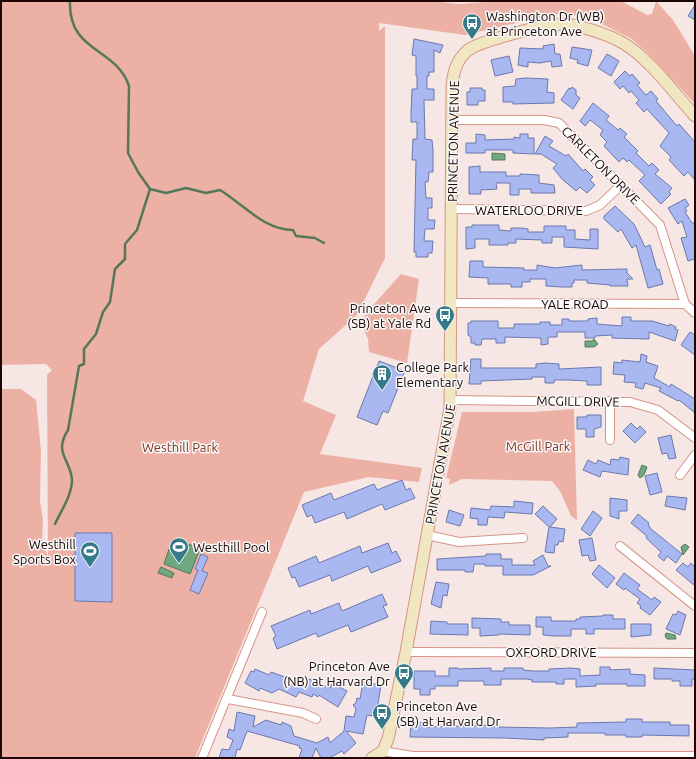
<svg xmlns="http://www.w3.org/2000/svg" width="696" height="759" font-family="Ubuntu,sans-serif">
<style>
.green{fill:#ecb1a4}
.water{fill:#6fa780;stroke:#56775a}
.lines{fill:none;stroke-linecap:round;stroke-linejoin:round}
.stream{stroke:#56775a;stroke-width:2.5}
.building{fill:#a9b8f1;stroke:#6b78ae}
.street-casing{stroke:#d79485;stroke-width:10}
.secondary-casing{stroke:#d79485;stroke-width:13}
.street{stroke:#fff;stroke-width:8}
.secondary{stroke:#f0e6c1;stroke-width:11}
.labels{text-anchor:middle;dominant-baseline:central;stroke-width:3;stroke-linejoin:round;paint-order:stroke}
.poi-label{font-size:13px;fill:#1d0603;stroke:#f8f8f8;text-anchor:start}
.street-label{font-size:13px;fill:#1d0603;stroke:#f8f8f8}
.park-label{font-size:13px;fill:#823323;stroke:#f8f8f8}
</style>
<rect width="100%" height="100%" fill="#f6e7e4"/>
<g class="green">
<polygon points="1,1 433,1 458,4 500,1 621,1 647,15 652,14 656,1 673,20 695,56 695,104 651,56 632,39 598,22 573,15 555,14 465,35 379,23 379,31 385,26 385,258 357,315 319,349 303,401 336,415 320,454 422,468 419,482 369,477 304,492 195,758 1,758 1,389 21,389 36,400 41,451 40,501 43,520 42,542 48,556 47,375 52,370 46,364 1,365"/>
<polygon points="401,274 419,279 407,363 369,352 368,339 361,323 367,312"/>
<polygon points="574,409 577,520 571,516 560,491 552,481 462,479 449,485 450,479 446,478 462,412 532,412"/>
</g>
<g class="water">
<polygon points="492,153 505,154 505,160 492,160"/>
<polygon points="594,339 598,344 594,347 585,347 585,341 592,341"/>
<polygon points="642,465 647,467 644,475 640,478 638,475"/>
<polygon points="186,543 200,549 190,574 164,564 169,549 182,554"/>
<polygon points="685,544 689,547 683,555 681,547"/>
<polygon points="161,567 174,573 172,578 158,573"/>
<polygon points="666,633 675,635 676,639 667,639 665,636"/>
</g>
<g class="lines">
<g class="stream">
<path d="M70,1C68,53 116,47 129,86L128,153L138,172L150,189L166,193L186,188L206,193L220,190C243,204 264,230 293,230L296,236L315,238L324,243"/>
<path d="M55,524C61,511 72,495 72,480C71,460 53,453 68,430L79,366L84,364V349L96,334L103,312L110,302L115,269L125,259V244L137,230L150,189"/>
</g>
</g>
<g class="building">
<polygon points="695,5 695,20 688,16"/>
<polygon points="414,39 443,45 440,53 434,50 434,72 429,72 429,76 427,76 427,89 434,89 434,100 424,100 425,139 432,140 433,150 433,172 429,172 428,182 425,182 426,198 432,198 432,208 428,208 428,220 435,220 434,229 425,229 424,241 433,241 432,253 428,253 428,257 416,257 416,252 414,252 416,160 412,160 413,139 417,139 417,122 411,122 411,112 412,89 417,89 417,76 416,76 416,56 412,55"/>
<polygon points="554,44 555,54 560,54 562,66 552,67 551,61 540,63 528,62 528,67 518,65 520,48 543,49 543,46"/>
<polygon points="572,47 592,50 588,66 577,63 578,60 570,58"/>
<polygon points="607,54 619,61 611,76 598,68"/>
<polygon points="509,56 513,72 495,76 491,60"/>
<polygon points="625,71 630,76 632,74 640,83 637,85 646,95 651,91 658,99 656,101 677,126 679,124 695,142 695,180 688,172 684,176 669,160 671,157 660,146 669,133 647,109 644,112 636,103 639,100 631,91 629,93 623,86 620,89 614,82"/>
<polygon points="526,78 548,79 547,92 554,93 554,103 513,104 513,102 503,102 503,87 515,86 516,79"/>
<polygon points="572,87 576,90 576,95 580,98 573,109 561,100 569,88 571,89"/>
<polygon points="470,88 482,88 482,90 485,90 485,101 478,101 478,105 467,105 467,92 470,92"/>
<polygon points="593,103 609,116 606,120 618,130 620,128 627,134 624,137 638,151 636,153 649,166 652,163 659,170 655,174 672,188 669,192 671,194 661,204 639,181 645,175 629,160 627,162 623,158 619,162 604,146 607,142 600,135 603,130 590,120 585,126 580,121"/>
<polygon points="476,134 485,135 485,140 514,139 514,137 520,138 520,134 528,134 528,138 534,138 534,154 513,153 513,150 485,150 485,153 466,153 466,143 476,143"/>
<polygon points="545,136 553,141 549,146 566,156 568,154 583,171 585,169 593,177 590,180 595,185 587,193 580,187 576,191 562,179 553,168 557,164 541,154 535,154"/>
<polygon points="480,166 480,172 506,172 506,176 520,176 520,174 539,175 539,183 554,185 555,193 531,193 531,189 519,189 519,195 510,195 510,183 496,183 497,189 481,190 481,194 469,194 469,167"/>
<polygon points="685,199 689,205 685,208 687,211 685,212 692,223 695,223 695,259 688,261 681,238 687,237 682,221 678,224 668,208"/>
<polygon points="615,206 634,224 645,247 650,245 657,270 659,269 663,284 648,288 636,245 632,248 621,229 618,232 604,219 604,216"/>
<polygon points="472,225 499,225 499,230 511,231 511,228 521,228 528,229 528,232 544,232 544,226 566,226 566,230 575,230 575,239 590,240 590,229 598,229 598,249 564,247 564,237 552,237 552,243 542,243 542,240 516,239 516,243 508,243 508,245 489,245 489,239 475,239 475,248 466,249 466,227 472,227"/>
<polygon points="470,261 483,261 483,267 524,268 524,270 537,270 537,265 555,268 582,265 582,270 627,269 627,273 633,279 627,279 628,286 610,286 610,285 587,283 587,280 574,280 574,283 572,283 572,287 562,287 546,286 546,279 530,279 530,282 522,282 522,287 511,287 511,284 488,284 488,278 469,277"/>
<polygon points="622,317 631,317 631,321 652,321 669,326 670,324 676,327 675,329 678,330 675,341 649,332 649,339 612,338 612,335 595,336 595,338 585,338 585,332 557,332 557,337 548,337 548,344 541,345 541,338 505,337 505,343 496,343 496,339 482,339 481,345 475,345 475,343 471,343 471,337 468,335 468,323 471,323 471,321 498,321 498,328 514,328 514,324 540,324 540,322 550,322 550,325 562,325 562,319 569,319 569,321 588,321 588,319 597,318 597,324 622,326"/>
<polygon points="690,332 695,335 695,355 681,345"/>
<polygon points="641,354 647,356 646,362 658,366 654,378 670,387 671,384 695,399 695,413 679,400 678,401 659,391 661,388 645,383 643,389 635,387 636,383 624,382 625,375 613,374 614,362 622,363 622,360 640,362"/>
<polygon points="471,359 481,359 481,368 536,368 536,364 545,363 559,364 559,369 601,367 601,385 587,385 587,381 568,380 554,380 554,383 545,383 545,377 532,377 532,379 481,381 481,384 469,384"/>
<polygon points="379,361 405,371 388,413 383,411 377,425 357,417"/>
<polygon points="587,415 601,415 601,427 594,429 594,437 586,437 586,429 577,429 577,417 587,417"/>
<polygon points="631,423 637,429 640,426 646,432 635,443 623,431"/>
<polygon points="671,435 676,458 669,459 667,453 662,454 658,438"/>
<polygon points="620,457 629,459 628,475 602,471 600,477 583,470 588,460 596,464 598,460 610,465 611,459 619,460"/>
<polygon points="657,473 662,492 650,495 645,476"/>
<polygon points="402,480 406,490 410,488 415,498 385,510 382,504 347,519 344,512 315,523 312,515 307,517 302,505 331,493 334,500 374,484 377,490"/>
<polygon points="667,496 687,498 685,510 665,506"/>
<polygon points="610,498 627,500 627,511 619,511 619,519 610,516"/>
<polygon points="514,501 533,503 532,514 505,512 504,518 488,517 487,525 478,525 478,519 470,518 471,508 490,510 491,506 514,507"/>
<polygon points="543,506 557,519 550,527 565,529 563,542 559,541 558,545 555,545 554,553 545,552 549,527 535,514"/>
<polygon points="449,510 464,515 460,526 446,522"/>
<polygon points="593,511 602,518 590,536 581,529"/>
<polygon points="638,514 649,523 648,524 651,529 682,554 676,563 667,556 664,561 658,556 661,552 646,538 647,536 631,523"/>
<polygon points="75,533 112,533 112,602 75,601"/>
<polygon points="592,538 596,560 590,561 588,555 582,556 579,540"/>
<polygon points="388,543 392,553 396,551 401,561 371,573 368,566 332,581 330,575 299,587 295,577 292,578 288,568 316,556 319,563 360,546 362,553"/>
<polygon points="201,554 208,557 202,571 208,573 199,594 190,590 198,570 195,569"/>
<polygon points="486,554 501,554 501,559 512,559 512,565 535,565 533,561 543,555 548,566 551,566 533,575 503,575 503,566 485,566 485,564 474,564 473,572 465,572 465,570 437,570 437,559 486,556"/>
<polygon points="683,563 688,567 691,563 695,567 695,586 676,570"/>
<polygon points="599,565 615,578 607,588 592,574"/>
<polygon points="624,573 640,585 637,589 652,600 654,597 661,602 650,615 640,608 641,606 637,603 640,599 625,588 624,590 616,584"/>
<polygon points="436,582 449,584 447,596 443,595 441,608 431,604"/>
<polygon points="382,594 387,605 383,606 388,617 351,632 348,625 318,637 316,633 277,649 273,638 276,636 271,626 310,610 311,614 339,603 342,611"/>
<polygon points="678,611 686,615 680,635 666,629 673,614 676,615"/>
<polygon points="603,615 613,615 613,619 625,619 625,629 594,629 594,634 586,634 586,629 571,629 571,636 554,636 543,635 543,627 536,627 536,617 551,617 551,621 576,621 576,619 580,619 580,617 603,616"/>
<polygon points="472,618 501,619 501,622 509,622 509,625 530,625 530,635 499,634 499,635 480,636 480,628 472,628"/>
<polygon points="431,621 447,622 447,624 468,624 468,635 430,634"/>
<polygon points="631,624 651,624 651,635 631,637"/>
<polygon points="600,667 610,667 610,670 630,669 630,674 645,675 645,686 627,686 627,684 596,684 596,686 576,687 576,679 564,679 564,684 556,684 556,682 532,682 532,680 527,679 501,679 501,685 484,685 484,681 458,681 458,686 435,686 435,689 430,689 430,695 420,695 420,689 414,689 414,671 435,671 435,676 449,676 449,668 458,668 458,669 491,668 491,671 504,671 504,668 523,668 523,670 533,671 549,671 549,669 571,668 580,669 580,676 600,675"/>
<polygon points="654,668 695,670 695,679 692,679 692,686 680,686 680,681 672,681 672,679 654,679"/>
<polygon points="255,669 269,675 271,672 307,685 309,679 330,688 332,683 347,691 338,707 319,695 318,697 313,694 312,697 299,692 296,697 279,689 272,693 260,688 259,691 245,683 251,671 254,672"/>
<polygon points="363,682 381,685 377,710 374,710 372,716 367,715 363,734 346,731 356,743 344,754 342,751 329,758 321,758 316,748 312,758 299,758 302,749 299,748 300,746 247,731 240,750 237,749 235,758 219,758 222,749 229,750 233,740 227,737 229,729 234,731 237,712 255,716 253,727 266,720 281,725 282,722 291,726 294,736 317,743 328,737 330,743 344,731 346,716 354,717 356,709 353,705 356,703 357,698 360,699"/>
<polygon points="626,719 642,719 642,722 670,722 670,725 689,725 689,736 642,735 642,737 626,737 626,735 605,735 605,733 568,733 568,737 544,738 544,740 505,738 410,737 411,722 427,723 427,727 497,725 497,727 550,728 577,727 577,723 626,722"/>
</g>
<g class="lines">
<defs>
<g id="street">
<polyline points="451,120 544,120 559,123 660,225 685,304"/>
<polyline points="452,209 586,211 600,205 621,185"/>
<polyline points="452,303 685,304 695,313"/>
<polyline points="451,400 630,402 658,410 695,438"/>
<polyline points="610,440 610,401"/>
<polyline points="680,475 695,455"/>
<polyline points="427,535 459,542 523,538"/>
<polyline points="620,546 695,606"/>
<polyline points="406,652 695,653"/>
<polyline points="228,699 303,713 316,719"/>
<polyline points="383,751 412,756 695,756"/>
<polyline points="202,758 262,612"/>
</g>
<path id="secondary" d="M372,758L383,751L388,739L406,652L450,408L452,87C453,73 456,61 467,51C479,41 546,24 562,24C578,24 609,35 623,43C650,59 674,93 695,116"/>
</defs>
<use href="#street" class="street-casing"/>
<use href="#secondary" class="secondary-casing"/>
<use href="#street" class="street"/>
<use href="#secondary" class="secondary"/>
</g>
<defs>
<symbol id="bus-pin" viewBox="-11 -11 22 30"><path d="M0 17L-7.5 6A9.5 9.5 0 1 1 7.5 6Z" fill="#367a89" stroke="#f8f8f8"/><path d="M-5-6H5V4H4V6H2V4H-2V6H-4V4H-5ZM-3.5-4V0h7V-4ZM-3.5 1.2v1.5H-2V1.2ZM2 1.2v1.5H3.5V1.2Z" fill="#fff"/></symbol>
<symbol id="building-pin" viewBox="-11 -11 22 30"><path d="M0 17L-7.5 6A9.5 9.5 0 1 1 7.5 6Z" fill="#367a89" stroke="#f8f8f8"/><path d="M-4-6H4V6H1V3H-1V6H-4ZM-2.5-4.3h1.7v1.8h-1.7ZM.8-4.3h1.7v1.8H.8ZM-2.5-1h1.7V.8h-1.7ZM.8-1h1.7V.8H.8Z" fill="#fff"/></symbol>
<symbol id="stadium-pin" viewBox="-11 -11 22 30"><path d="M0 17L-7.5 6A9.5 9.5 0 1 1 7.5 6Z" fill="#367a89" stroke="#f8f8f8"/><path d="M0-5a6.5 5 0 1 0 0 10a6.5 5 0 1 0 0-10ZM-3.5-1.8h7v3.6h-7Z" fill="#fff"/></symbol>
</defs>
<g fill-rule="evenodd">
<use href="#bus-pin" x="461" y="12" width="22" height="30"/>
<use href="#bus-pin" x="434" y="304" width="22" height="30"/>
<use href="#building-pin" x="371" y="363" width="22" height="30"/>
<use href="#stadium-pin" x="168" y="536" width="22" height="30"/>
<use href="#stadium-pin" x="79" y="540" width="22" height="30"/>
<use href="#bus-pin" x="393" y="662" width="22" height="30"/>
<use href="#bus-pin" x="371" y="702" width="22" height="30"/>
</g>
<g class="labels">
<g class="poi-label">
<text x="486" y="16">Washington Dr (WB)<tspan x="486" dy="15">at Princeton Ave</tspan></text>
<text x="431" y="308" text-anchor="end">Princeton Ave<tspan x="431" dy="15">(SB) at Yale Rd</tspan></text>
<text x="396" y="367">College Park<tspan x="396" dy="15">Elementary</tspan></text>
<text x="76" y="544" text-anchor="end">Westhill<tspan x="76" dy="15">Sports Box</tspan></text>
<text x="193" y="547">Westhill Pool</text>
<text x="390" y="666" text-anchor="end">Princeton Ave<tspan x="390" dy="15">(NB) at Harvard Dr</tspan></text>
<text x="396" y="706">Princeton Ave<tspan x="396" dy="15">(SB) at Harvard Dr</tspan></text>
</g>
<g class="street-label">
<text transform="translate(453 141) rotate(-89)">PRINCETON AVENUE</text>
<text transform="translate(601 165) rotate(45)">CARLETON DRIVE</text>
<text x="529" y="210">WATERLOO DRIVE</text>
<text x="575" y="304">YALE ROAD</text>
<text transform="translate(578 401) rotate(1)">MCGILL DRIVE</text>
<text transform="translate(440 464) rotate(-80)">PRINCETON AVENUE</text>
<text x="551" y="652">OXFORD DRIVE</text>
</g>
<g class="park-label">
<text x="538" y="446">McGill Park</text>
<text x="180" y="447">Westhill Park</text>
</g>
</g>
<rect width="696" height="759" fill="none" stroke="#1d0603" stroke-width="4"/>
</svg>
